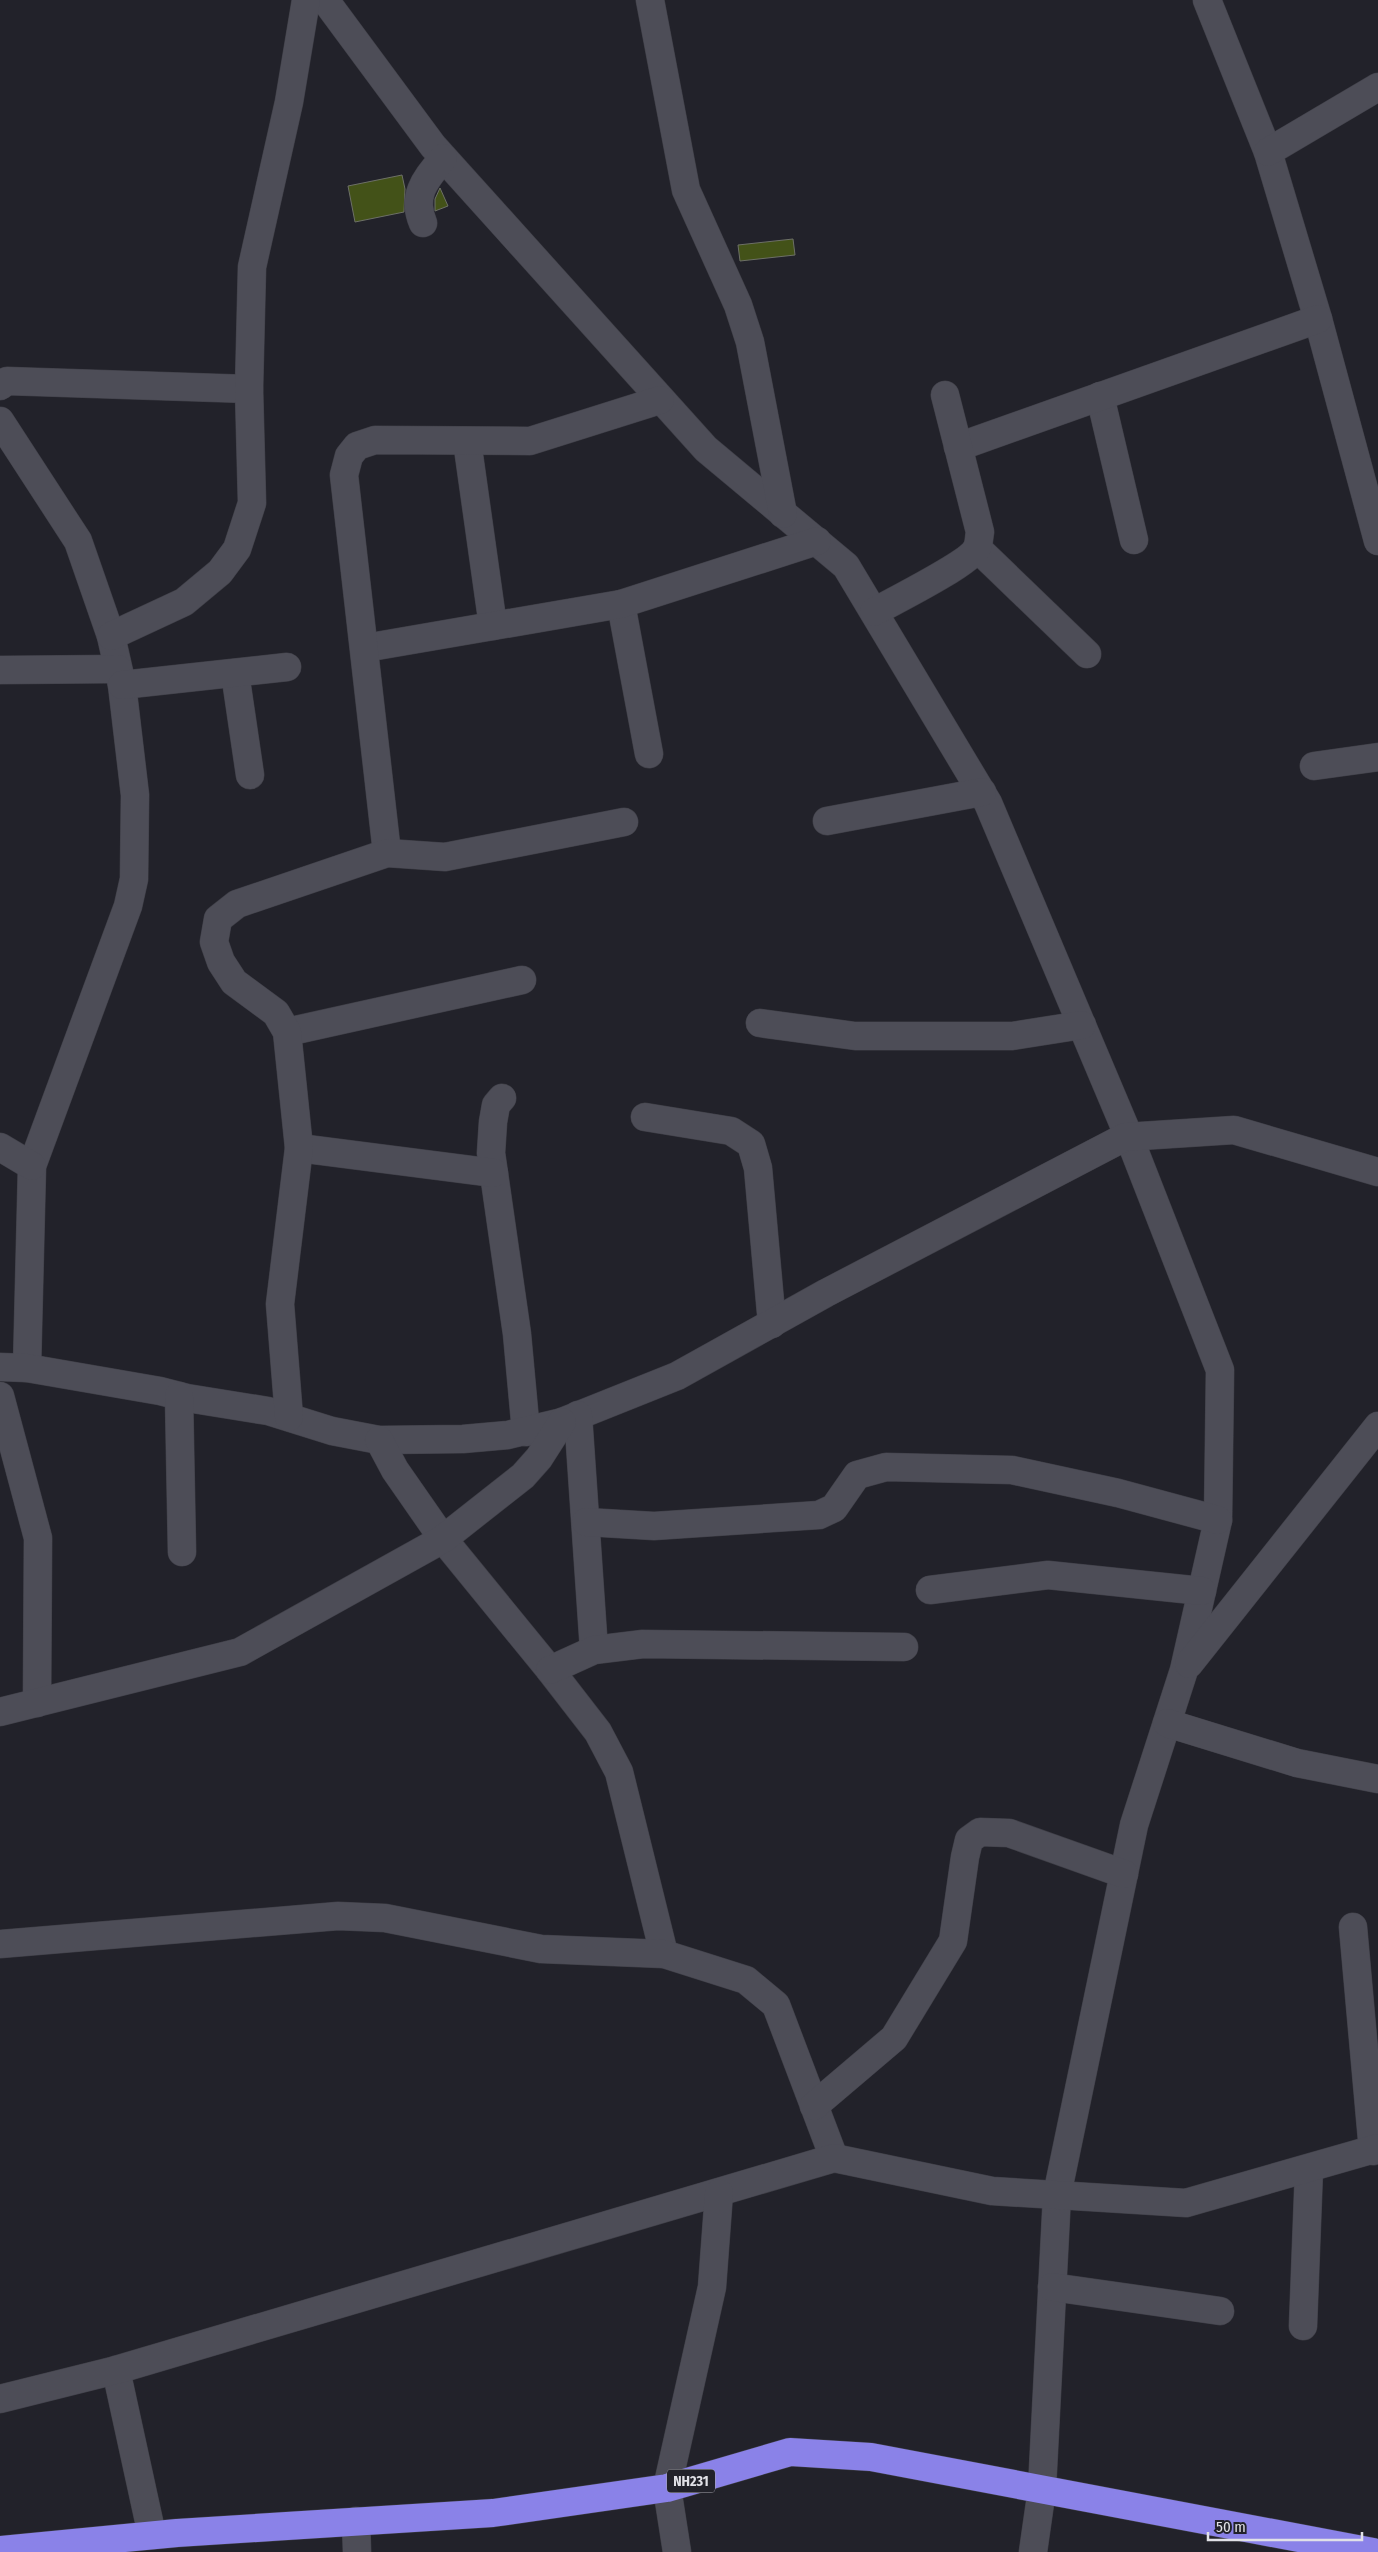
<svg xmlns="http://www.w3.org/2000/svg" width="1378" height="2552" font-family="'Fira Sans Condensed',sans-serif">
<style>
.building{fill:#435218;stroke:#6d7067}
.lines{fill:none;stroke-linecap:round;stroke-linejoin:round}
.minor-casing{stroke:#3e3e46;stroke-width:29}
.highway-casing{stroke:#3e3e46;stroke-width:29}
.minor{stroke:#4d4d57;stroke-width:28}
.highway{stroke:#8a82e8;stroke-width:28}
.labels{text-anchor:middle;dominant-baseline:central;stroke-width:4;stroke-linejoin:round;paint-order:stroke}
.shield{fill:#22222a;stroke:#a8a8ae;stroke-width:1}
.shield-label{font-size:14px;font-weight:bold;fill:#e1e1e7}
</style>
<rect width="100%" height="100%" fill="#22222a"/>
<g class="building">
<polygon points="402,175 405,189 404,212 355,222 348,186"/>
<polygon points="440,188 448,206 435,211 435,199"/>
<polygon points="793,239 795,255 740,261 738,245"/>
</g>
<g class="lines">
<defs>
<g id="minor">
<polyline points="325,0 433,146 706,449 846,566 988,803 1129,1137 1220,1370 1218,1520 1184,1670 1134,1825 1057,2195 1042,2489 1033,2552"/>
<polyline points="650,0 686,190 738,305 750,342 783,514"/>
<polyline points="1207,0 1268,152 1318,319 1378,541"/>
<polyline points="1268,152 1378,87"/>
<path d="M423,223C411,195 426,179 443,158"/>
<polyline points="0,386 7,381 249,389"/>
<polyline points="1100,396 1134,540"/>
<polyline points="0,421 78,541 111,636 122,685 135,795 134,879 128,906 32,1166 27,1368"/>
<polyline points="467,441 493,626"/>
<polyline points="958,447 1318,319"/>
<polyline points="977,548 1087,654"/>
<polyline points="621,604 649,754"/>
<path d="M874,612C892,602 970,563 977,548C979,544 979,537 980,532L945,395"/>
<polyline points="111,636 184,602 220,572 237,549 252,503 249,389 252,267 289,102 306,0"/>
<polyline points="365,648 621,604 817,541"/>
<polyline points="0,670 118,669"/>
<polyline points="235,673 250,775"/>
<polyline points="122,685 287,667"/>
<polyline points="1314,766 1378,757"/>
<polyline points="827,821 982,792"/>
<polyline points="387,853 344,475 349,456 357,446 375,440 530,441 660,400"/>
<polyline points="760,1023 855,1036 1012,1036 1082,1025"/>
<polyline points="287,1032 522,980"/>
<polyline points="502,1098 496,1105 493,1122 491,1153 517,1334 526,1432"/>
<polyline points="645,1117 731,1131 751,1144 758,1168 772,1324"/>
<polyline points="0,1147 32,1166"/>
<polyline points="299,1148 494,1173"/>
<polyline points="0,1367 27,1368 160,1391 187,1398 268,1411 332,1431 379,1440 463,1439 508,1435 562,1422 677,1376 826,1293 1125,1137 1234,1130 1378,1172"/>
<polyline points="0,1396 38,1538 37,1703"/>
<polyline points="179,1396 182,1552"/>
<polyline points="578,1415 594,1650"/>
<polyline points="289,1417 280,1304 299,1148 287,1032 276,1013 234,982 221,962 214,942 218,919 237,904 387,853 445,857 624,822"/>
<polyline points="379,1440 395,1470 443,1539 550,1670 598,1732 619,1772 664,1954"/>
<polyline points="586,1522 654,1526 819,1515 834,1508 857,1475 886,1467 1012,1470 1118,1493 1218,1520"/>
<polyline points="930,1590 1048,1575 1202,1591"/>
<polyline points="1189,1664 1378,1426"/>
<polyline points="550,1670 594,1650 643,1644 904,1647"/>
<polyline points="0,1712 240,1652 443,1539 523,1476 539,1458 562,1422"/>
<polyline points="1167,1723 1297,1763 1378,1779"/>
<polyline points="1353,1927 1373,2151"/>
<polyline points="0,1944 338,1916 385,1918 541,1949 664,1954 746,1980 776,2005 834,2158"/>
<polyline points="814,2106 894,2038 953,1941 965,1857 969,1840 980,1832 1009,1833 1124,1874"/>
<polyline points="1052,2287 1220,2311"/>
<polyline points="1303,2326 1309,2169"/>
<polyline points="116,2370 152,2535"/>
<polyline points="0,2399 116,2370 834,2158 992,2191 1186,2203 1378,2148"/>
<polyline points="356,2521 357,2552"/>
<polyline points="677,2552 667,2488 712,2287 719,2193"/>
</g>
<polyline id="highway" points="0,2550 177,2533 493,2513 667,2488 790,2452 871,2457 1373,2552"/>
</defs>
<use href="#minor" class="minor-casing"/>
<use href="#highway" class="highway-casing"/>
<use href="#minor" class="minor"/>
<use href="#highway" class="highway"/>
</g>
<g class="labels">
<rect class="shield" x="667" y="2469.5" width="48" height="23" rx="4"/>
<g class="shield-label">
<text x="691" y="2481">NH231</text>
</g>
</g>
<path d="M1208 2532v8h154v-8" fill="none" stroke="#e1e1e7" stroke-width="2.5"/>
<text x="1216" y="2532" font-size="15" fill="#e1e1e7" stroke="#22222a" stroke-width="4" paint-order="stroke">50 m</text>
</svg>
